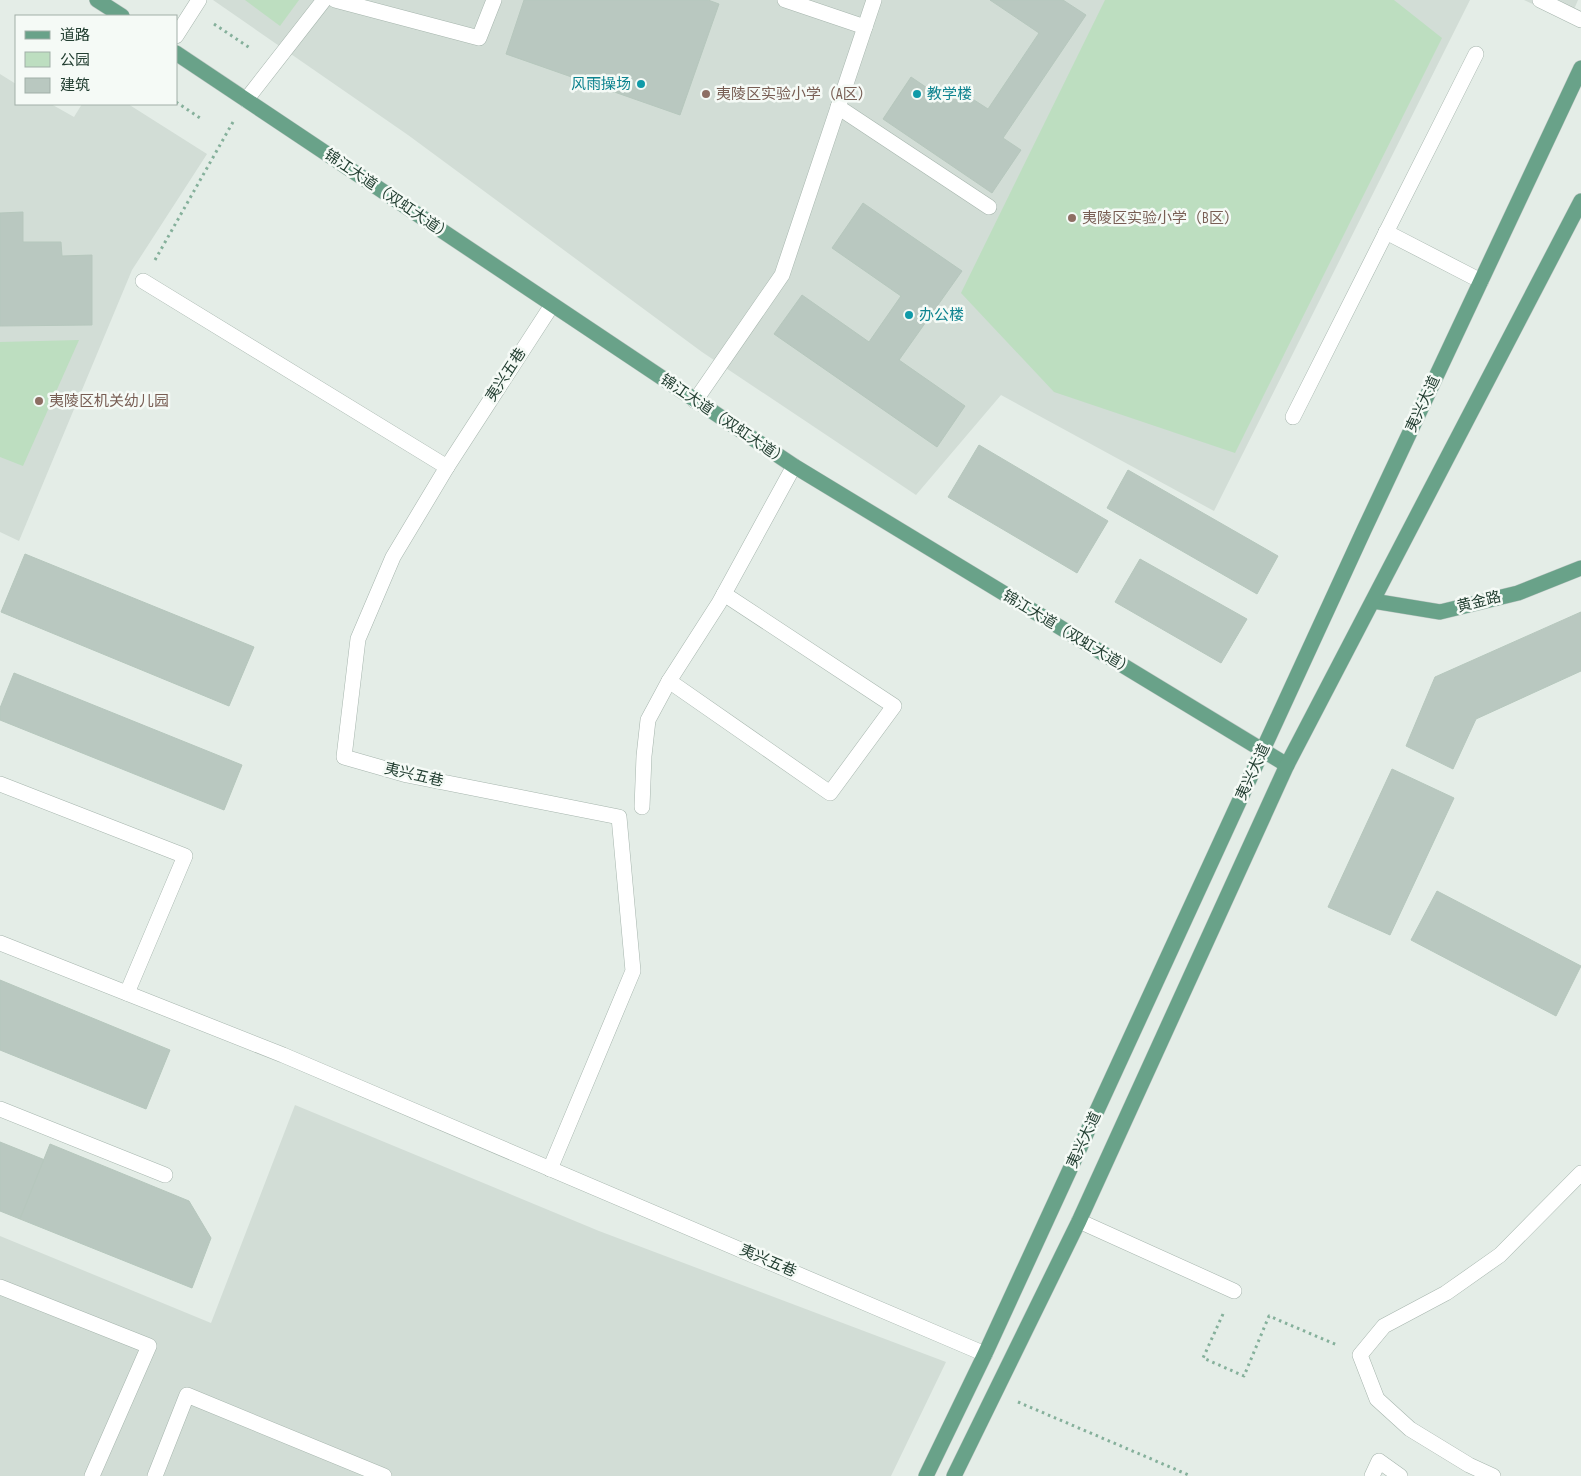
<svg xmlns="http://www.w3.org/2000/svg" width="1581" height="1476" font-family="'Sofia Sans Condensed','Noto Sans SC',sans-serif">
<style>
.built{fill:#d2ddd6}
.green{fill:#bddec0}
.building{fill:#b9c8c0;stroke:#b6c7bd}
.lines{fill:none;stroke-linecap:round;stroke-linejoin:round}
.minor-casing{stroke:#a6b5ad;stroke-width:16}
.major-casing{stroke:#c1c9c6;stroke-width:16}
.path{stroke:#85b09b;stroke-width:3;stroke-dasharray:2.5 4;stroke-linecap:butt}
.minor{stroke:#fff;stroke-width:15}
.major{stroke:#69a289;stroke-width:15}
.culture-dot{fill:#0f9aa8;stroke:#f5faf6;stroke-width:2}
.education-dot{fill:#8d6e63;stroke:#f5faf6;stroke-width:2}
.labels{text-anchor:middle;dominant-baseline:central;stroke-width:5;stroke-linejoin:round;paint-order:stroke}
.culture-label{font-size:15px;fill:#0d838f;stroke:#f5faf6;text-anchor:start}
.education-label{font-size:15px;fill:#785e54;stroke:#f5faf6;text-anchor:start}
.street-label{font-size:15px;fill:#233f32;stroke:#f5faf6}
</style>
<rect width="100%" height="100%" fill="#e4ede7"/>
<g class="built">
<polygon points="213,0 1470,0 1214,511 1001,395 916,495 702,352 408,135"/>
<polygon points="1524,0 1578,0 1569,21"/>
<polygon points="0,74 16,84 16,104 51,104 74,117 82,104 128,104 207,154 132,270 19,541 0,532"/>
<polygon points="295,1105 599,1231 946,1362 891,1476 0,1476 0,1236 211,1323"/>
</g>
<g class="green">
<polygon points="245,0 299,0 280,26"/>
<polygon points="1105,0 1394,0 1442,38 1235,453 1054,392 961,293"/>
<polygon points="79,340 23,466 0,457 0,342"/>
</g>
<g class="building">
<polygon points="524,0 708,0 719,4 680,115 506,54"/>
<polygon points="990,0 1063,0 1086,15 1003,138 1021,150 992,193 883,119 911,77 945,100 954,87 988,109 1039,33"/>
<polygon points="863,203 962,271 899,360 965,406 937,447 774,334 802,295 869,342 901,296 832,248"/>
<polygon points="23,212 23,242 61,242 62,256 92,255 92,325 0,326 0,213"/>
<polygon points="979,445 1108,521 1077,573 948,497"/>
<polygon points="1128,470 1278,556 1257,594 1107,508"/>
<polygon points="25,554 254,647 229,706 1,612"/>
<polygon points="1140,559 1247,619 1221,663 1115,602"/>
<polygon points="1581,612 1581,671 1476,719 1453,769 1406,746 1435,677"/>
<polygon points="14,673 242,765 224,810 0,720 0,708"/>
<polygon points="1392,769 1454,798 1390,935 1328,907"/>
<polygon points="1437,891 1581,966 1556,1016 1411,940"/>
<polygon points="0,980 170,1050 146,1109 0,1050"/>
<polygon points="0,1142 45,1160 20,1219 0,1211"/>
<polygon points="50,1144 189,1201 211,1238 192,1288 20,1219"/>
</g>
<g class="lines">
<defs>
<g id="minor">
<polyline points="335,0 479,38 494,0"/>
<polyline points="785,0 865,27"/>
<polyline points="1540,0 1581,20"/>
<polyline points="176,36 199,0"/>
<polyline points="246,100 324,0"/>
<polyline points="838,107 989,207"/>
<polyline points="1386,232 1481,281"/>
<polyline points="143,281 447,467"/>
<polyline points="695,401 782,275 874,0"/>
<polyline points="1293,417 1476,54"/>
<polyline points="669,681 830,793 894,706 724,594"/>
<polyline points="0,784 185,856 127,993"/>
<polyline points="642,807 644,756 648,720 669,681 719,603 794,466"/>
<polyline points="0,943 283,1055 985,1354"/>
<polyline points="0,1109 165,1175"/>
<polyline points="550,1169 633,971 619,817 407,775 344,757 358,639 393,557 447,467 552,305"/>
<polyline points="1079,1221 1234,1291"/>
<polyline points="0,1287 149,1346 92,1476"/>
<polyline points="155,1476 187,1395 384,1476"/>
<polyline points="1372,1476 1379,1461 1400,1476"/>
<polyline points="1493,1476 1469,1465 1410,1429 1377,1399 1360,1355 1384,1326 1446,1293 1500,1255 1581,1173"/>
</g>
<g id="major">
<polyline points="97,0 122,16"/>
<polyline points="176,53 794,466 1287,765"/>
<polyline points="1373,601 1440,612 1518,593 1581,568"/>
<polyline points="926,1476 985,1354 1364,530 1581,68"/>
<polyline points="954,1476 1079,1221 1287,765 1581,201"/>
</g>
</defs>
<use href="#minor" class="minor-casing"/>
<use href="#major" class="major-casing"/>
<g class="path">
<polyline points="214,24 250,48"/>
<polyline points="176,102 200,118"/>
<polyline points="155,260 233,122"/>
<polyline points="1223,1314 1203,1358 1244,1376 1269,1316 1337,1345"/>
<polyline points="1018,1402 1191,1476"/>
</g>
<use href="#minor" class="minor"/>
<use href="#major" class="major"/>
</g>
<g class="culture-dot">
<circle cx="641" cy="84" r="5"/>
<circle cx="917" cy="94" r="5"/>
<circle cx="909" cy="315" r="5"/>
</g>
<g class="education-dot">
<circle cx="706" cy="94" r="5"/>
<circle cx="1072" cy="218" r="5"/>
<circle cx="39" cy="401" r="5"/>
</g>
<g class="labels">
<g class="culture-label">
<text x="631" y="84" text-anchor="end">风雨操场</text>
<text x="927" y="94">教学楼</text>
<text x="919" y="315">办公楼</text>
</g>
<g class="education-label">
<text x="716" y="94">夷陵区实验小学（A区）</text>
<text x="1082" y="218">夷陵区实验小学（B区）</text>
<text x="49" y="401">夷陵区机关幼儿园</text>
</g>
<g class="street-label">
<text transform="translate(388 195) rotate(34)">锦江大道（双虹大道）</text>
<text transform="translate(506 375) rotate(-57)">夷兴五巷</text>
<text transform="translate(1423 404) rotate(-65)">夷兴大道</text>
<text transform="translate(724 420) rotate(34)">锦江大道（双虹大道）</text>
<text transform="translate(1479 602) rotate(-14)">黄金路</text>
<text transform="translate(1068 633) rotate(31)">锦江大道（双虹大道）</text>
<text transform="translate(1253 772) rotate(-65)">夷兴大道</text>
<text transform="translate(414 775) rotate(13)">夷兴五巷</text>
<text transform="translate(1084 1140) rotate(-65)">夷兴大道</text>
<text transform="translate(768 1261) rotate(23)">夷兴五巷</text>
</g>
</g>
<rect x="15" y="15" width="162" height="90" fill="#f5faf6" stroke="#a1afa8"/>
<rect x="25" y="31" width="25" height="8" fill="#69a289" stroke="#a1afa8"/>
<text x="60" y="40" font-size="15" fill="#233f32">道路</text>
<rect x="25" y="52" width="25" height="15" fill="#bddec0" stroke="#a1afa8"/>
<text x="60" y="65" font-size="15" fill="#233f32">公园</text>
<rect x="25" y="78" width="25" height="15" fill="#b9c8c0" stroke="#a1afa8"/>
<text x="60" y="90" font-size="15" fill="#233f32">建筑</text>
</svg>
